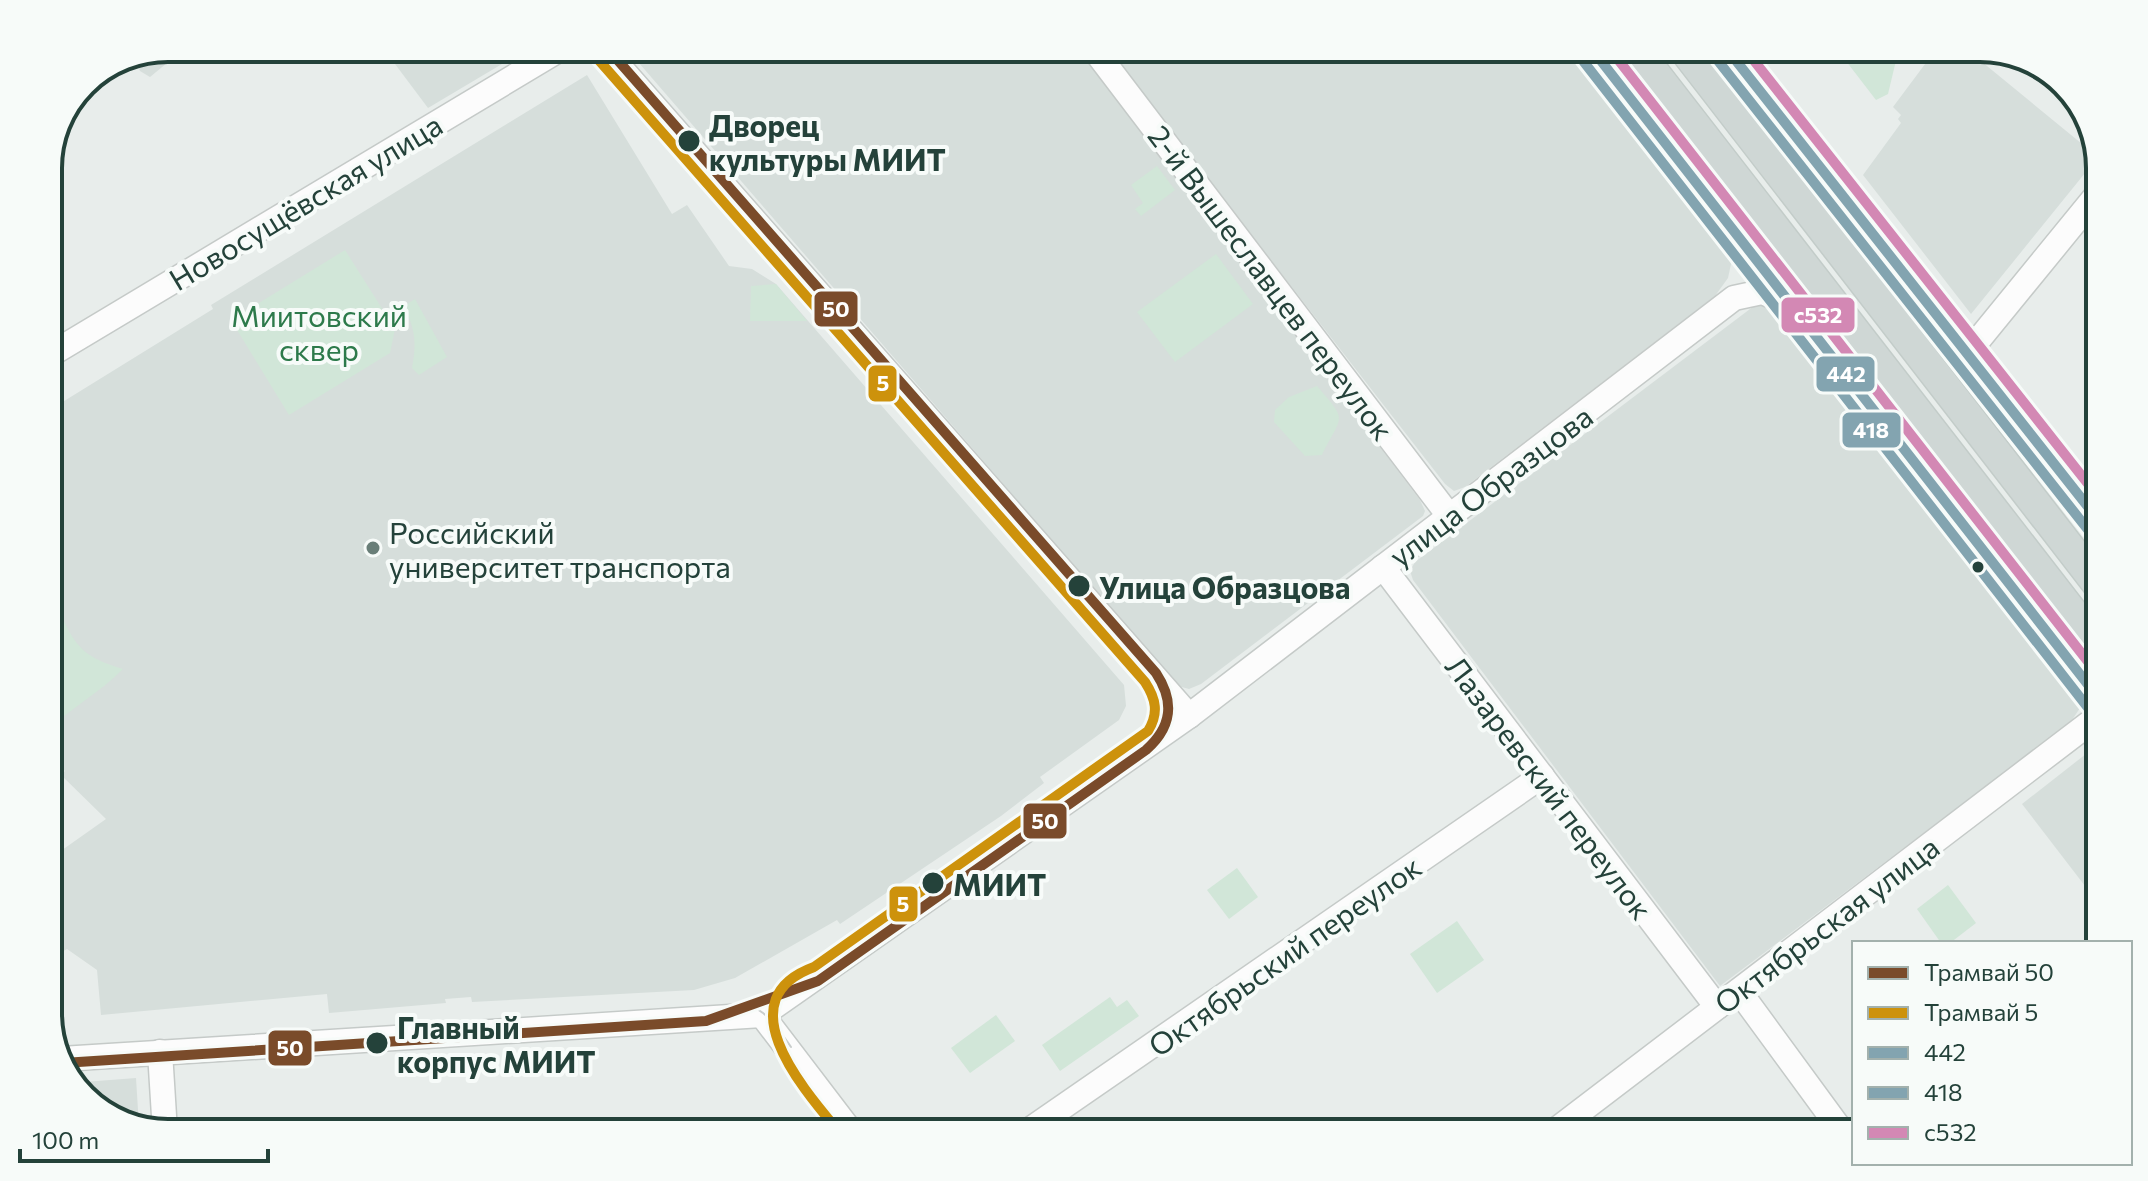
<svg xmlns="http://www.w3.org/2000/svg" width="2148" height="1181" font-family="Commissioner,sans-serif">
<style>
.built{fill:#d6dedb}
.green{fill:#d1e6d8}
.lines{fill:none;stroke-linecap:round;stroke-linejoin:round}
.minor-casing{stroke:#c5cac8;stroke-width:27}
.major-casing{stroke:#c3ccc9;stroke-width:33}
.minor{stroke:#fcfcfc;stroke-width:24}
.major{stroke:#cfd7d5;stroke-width:30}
.tram{stroke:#c9cdcc;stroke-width:2}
.bus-1-casing{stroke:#f7fbf9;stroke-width:16}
.bus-2-casing{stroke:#f7fbf9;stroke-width:16}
.bus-3-casing{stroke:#f7fbf9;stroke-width:16}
.bus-1{stroke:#83a4b0;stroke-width:10}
.bus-2{stroke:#83a4b0;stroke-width:10}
.bus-3{stroke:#d388b4;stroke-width:10}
.tram-1-casing{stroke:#f7fbf9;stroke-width:16}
.tram-2-casing{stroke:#f7fbf9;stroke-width:16}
.tram-1{stroke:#7a4b2a;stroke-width:10}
.tram-2{stroke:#cd920c;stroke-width:10}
.stop-dot{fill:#24423a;stroke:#f7fbf9;stroke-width:3}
.poi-dot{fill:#697e78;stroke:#f7fbf9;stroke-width:3}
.labels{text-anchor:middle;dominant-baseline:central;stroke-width:8;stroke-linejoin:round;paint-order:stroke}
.stop-label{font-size:30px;font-weight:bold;fill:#24423a;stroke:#f7fbf9;text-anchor:start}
.street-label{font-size:30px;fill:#24423a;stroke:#f7fbf9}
.park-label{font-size:30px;fill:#2d7a4b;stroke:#f7fbf9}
.poi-label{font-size:30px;fill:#24423a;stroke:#f7fbf9;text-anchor:start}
.rim{fill:none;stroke:#24423a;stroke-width:4}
.line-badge{stroke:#f7fbf9;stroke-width:3}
.badge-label{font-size:22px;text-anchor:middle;font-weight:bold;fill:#fff}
</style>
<rect width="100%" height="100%" fill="#e8edeb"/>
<g class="built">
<polygon points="168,48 185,48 150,77 140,71 135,61"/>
<polygon points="383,48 529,48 428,108"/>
<polygon points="626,48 1079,48 1420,500 1425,511 1423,516 1201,684 1189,689 1178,686"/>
<polygon points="1106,48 1575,48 1727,244 1731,264 1728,278 1715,296 1465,487 1454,491 1445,484"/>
<polygon points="1937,48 1965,48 2098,157 1971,314 1863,175 1901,123 1898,119 1901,115 1893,107"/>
<polygon points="587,75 672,214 687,205 729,266 752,269 776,284 1124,685 1126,706 1119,720 1040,777 1044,783 1001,816 840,924 837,920 735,978 694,990 472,1002 471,997 445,999 446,1003 329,1013 327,994 101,1015 97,970 67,949 51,958 48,954 48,860 106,819 61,775 65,771 48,752 48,411 213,309 211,305"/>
<polygon points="1754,306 1768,306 1786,318 2074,693 2080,708 2070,723 1720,986 1413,580 1410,571 1415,562"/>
<polygon points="2091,750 2100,752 2100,875 2085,886 2022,804"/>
<polygon points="136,1078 139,1126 114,1120 71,1083"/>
</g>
<g class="green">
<polygon points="1836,48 1899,48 1888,94 1876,100"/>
<polygon points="1157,166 1175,190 1141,216 1135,209 1143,203 1131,185"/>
<polygon points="345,250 395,329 390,353 289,415 231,320"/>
<polygon points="1216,254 1253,304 1175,362 1137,312"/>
<polygon points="776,284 807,321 750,321 751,286"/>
<path d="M415,299L447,357L419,375L412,368C417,343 415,329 404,306Z"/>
<path d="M1317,386C1349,423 1342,414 1322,455L1305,456L1274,422L1275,410L1289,397Z"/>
<path d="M60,612C75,648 86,658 123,669C100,693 71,707 48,731V619Z"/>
<polygon points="1237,868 1258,897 1229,919 1207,890"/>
<polygon points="1948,885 1976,923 1950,943 1941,943 1917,909"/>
<polygon points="1457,921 1484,960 1437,993 1410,954"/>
<polygon points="1110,997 1117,1007 1127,1000 1139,1016 1060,1071 1042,1045"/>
<polygon points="996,1015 1015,1041 970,1073 951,1048"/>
<polygon points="81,1091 114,1104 130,1124 114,1120"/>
</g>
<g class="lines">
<defs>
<g id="minor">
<polyline points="603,48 1189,716"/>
<polyline points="1093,48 1450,517"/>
<polyline points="1967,354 2100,191"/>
<polyline points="48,356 562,48"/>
<polyline points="1383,567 1717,1007"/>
<polyline points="1739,991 1843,1133"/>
<polyline points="762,1015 852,1133"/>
<polyline points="160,1052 165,1132"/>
<polyline points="61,1059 762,1015 1189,716 1734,298 1762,292 1789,303"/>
<polyline points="1025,1133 1542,776"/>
<polyline points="1552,1133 2100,715"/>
</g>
<g id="major">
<polyline points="1591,48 2100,700"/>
<polyline points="1635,48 2100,648"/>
<polyline points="1683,48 2100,587"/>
<polyline points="1726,48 2100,522"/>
</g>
</defs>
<use href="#minor" class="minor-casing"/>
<use href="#major" class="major-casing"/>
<use href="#minor" class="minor"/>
<use href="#major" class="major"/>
<path class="tram" d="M728,1005C760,999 774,1023 791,1047"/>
<defs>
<g id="bus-1">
<polyline points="1591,48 2100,700"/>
<polyline points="1726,48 2100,522"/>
</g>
<g id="bus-2">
<polyline points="1580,57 2089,709"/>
<polyline points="1715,57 2089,531"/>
</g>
<g id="bus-3">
<polyline points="1609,48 2100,677"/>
<polyline points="1744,48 2100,499"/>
</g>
</defs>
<use href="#bus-1" class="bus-1-casing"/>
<use href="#bus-2" class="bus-2-casing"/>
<use href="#bus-3" class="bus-3-casing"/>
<use href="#bus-1" class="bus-1"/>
<use href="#bus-2" class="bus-2"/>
<use href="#bus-3" class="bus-3"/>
<defs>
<path id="tram-1" d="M63,1063L706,1021L818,981L1146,750C1172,727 1175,702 1156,673L607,48"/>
<path id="tram-2" d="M596,57L1145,682C1156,699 1159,713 1148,731L814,967C724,1000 805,1091 840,1133"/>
</defs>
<use href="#tram-1" class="tram-1-casing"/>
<use href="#tram-2" class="tram-2-casing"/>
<use href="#tram-1" class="tram-1"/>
<use href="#tram-2" class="tram-2"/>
</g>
<g class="stop-dot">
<circle cx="689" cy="141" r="12"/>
<circle cx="1978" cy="567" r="7"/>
<circle cx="1079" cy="586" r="12"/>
<circle cx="933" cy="883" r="12"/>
<circle cx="377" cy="1043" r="12"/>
</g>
<circle class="poi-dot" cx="373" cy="548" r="8"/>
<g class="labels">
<g class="stop-label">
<text x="709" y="124">Дворец<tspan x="709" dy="34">культуры МИИТ</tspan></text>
<text x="1099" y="586">Улица Образцова</text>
<text x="953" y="883">МИИТ</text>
<text x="397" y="1026">Главный<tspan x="397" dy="34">корпус МИИТ</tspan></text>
</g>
<g class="street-label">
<text transform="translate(305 201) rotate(-31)">Новосущёвская улица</text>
<text transform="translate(1272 282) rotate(53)">2-й Вышеславцев переулок</text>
<text transform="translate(1490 485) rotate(-37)">улица Образцова</text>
<text transform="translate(1550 787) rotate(53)">Лазаревский переулок</text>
<text transform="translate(1826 924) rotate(-37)">Октябрьская улица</text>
<text transform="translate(1284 955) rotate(-35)">Октябрьский переулок</text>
</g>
<g class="park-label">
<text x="319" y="314">Миитовский<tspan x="319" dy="34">сквер</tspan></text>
</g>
<g class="poi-label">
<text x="389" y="531">Российский<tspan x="389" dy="34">университет транспорта</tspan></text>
</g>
</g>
<path d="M0 0H2148V1181H0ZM168 62H1980A106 106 0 0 1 2086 168V1013A106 106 0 0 1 1980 1119H168A106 106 0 0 1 62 1013V168A106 106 0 0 1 168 62Z" fill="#f7fbf9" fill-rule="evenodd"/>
<path class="rim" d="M168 62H1980A106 106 0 0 1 2086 168V1013A106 106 0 0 1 1980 1119H168A106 106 0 0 1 62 1013V168A106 106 0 0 1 168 62Z"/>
<g class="line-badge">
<rect x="813" y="290" width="46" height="38" rx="8" fill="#7a4b2a"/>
<rect x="1780" y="296" width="76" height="38" rx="8" fill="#d388b4"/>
<rect x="1815" y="355" width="61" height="38" rx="8" fill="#83a4b0"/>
<rect x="867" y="364" width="31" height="39" rx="8" fill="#cd920c"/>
<rect x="1841" y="411" width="61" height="38" rx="8" fill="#83a4b0"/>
<rect x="1022" y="802" width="46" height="38" rx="8" fill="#7a4b2a"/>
<rect x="888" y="885" width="31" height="38" rx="8" fill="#cd920c"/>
<rect x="267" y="1029" width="46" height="38" rx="8" fill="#7a4b2a"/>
</g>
<g class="badge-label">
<text x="836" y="317">50</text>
<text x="1818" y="323">с532</text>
<text x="1846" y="382">442</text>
<text x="883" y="391">5</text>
<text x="1871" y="438">418</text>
<text x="1045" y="829">50</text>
<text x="903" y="912">5</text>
<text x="290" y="1056">50</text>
</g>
<rect x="1852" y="941" width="280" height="224" fill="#f7fbf9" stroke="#a3b1ad" stroke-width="2"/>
<rect x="1868" y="967" width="40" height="12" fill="#7a4b2a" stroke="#a3b1ad" stroke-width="2"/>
<text x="1924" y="981" font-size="24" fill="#24423a">Трамвай 50</text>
<rect x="1868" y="1007" width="40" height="12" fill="#cd920c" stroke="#a3b1ad" stroke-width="2"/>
<text x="1924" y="1021" font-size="24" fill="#24423a">Трамвай 5</text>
<rect x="1868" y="1047" width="40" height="12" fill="#83a4b0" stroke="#a3b1ad" stroke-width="2"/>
<text x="1924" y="1061" font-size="24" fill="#24423a">442</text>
<rect x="1868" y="1087" width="40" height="12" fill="#83a4b0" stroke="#a3b1ad" stroke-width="2"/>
<text x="1924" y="1101" font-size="24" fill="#24423a">418</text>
<rect x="1868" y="1127" width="40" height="12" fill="#d388b4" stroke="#a3b1ad" stroke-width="2"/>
<text x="1924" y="1141" font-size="24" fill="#24423a">с532</text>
<path d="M20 1149v12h248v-12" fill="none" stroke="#24423a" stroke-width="4"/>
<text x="32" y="1149" font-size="24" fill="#24423a" stroke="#f7fbf9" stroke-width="6" paint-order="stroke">100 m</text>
</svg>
